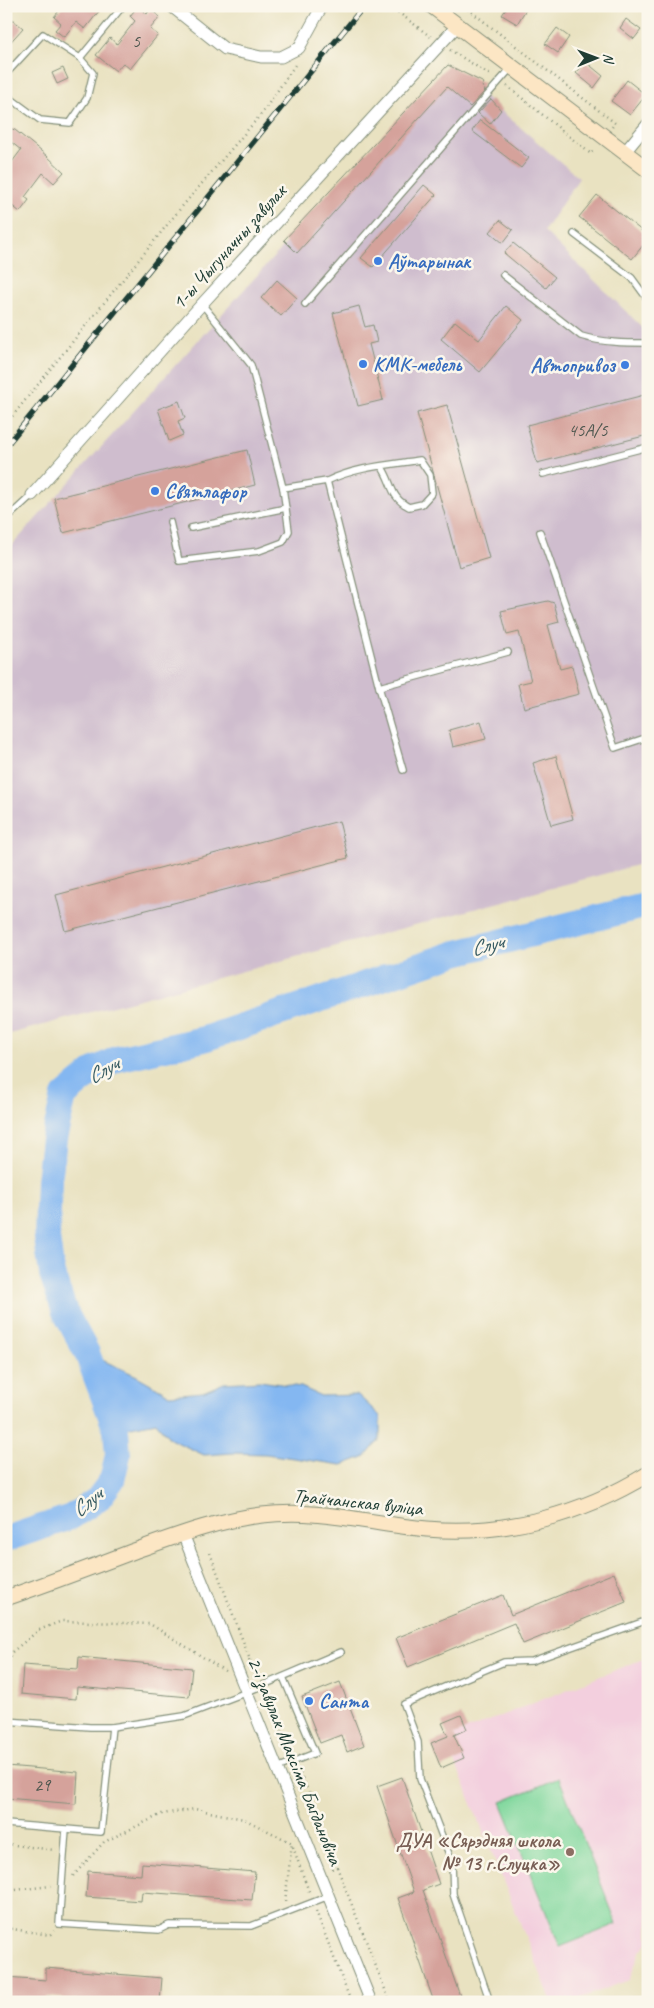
<svg xmlns="http://www.w3.org/2000/svg" width="654" height="2008" font-family="Caveat,sans-serif">
<style>
.built{fill:#f3cfde}
.industrial{fill:#cfbdce}
.green{fill:#7fd79c;stroke:#4f8a68}
.water{fill:#84b7f1;stroke:#527a92}
.lines{fill:none;stroke-linecap:round;stroke-linejoin:round}
.river{stroke:#84b7f1;stroke-width:26}
.building{fill:#d5a29b}
.lane-casing{stroke:#84907a;stroke-width:8}
.street-casing{stroke:#84907a;stroke-width:13}
.secondary-casing{stroke:#84907a;stroke-width:17}
.path{stroke:#84907a;stroke-width:2.5;stroke-dasharray:1 4;stroke-linecap:butt}
.lane{stroke:#fff;stroke-width:5.5}
.street{stroke:#fff;stroke-width:11}
.secondary{stroke:#fce6c4;stroke-width:15}
.rail-casing{stroke:#1f3d34;stroke-width:5.5}
.rail{stroke:#fbf7ec;stroke-width:4;stroke-dasharray:11;stroke-linecap:butt}
.shop-dot{fill:#3f7fe0;stroke:#fbf7ec;stroke-width:2}
.education-dot{fill:#8d6e63;stroke:#fbf7ec;stroke-width:2}
.labels{text-anchor:middle;dominant-baseline:central;stroke-width:5;stroke-linejoin:round;paint-order:stroke}
.number-label{font-size:18px;fill:#4c564e}
.street-label{font-size:20px;fill:#1f3d34;stroke:#fbf7ec}
.shop-label{font-size:20px;font-weight:bold;fill:#366cbe;stroke:#fbf7ec;text-anchor:start}
.education-label{font-size:20px;font-weight:bold;fill:#785e54;stroke:#fbf7ec;text-anchor:end}
.water-label{font-size:21px;font-style:italic;fill:#385c63;stroke:#fbf7ec}
</style>
<rect width="100%" height="100%" fill="#fbf7ec"/>
<filter id="ink" filterUnits="userSpaceOnUse"><feTurbulence type="fractalNoise" baseFrequency=".02" numOctaves="2"/><feDisplacementMap in="SourceGraphic" scale="10" xChannelSelector="R" yChannelSelector="G"/><feConvolveMatrix kernelMatrix="1 2 1 2 8 2 1 2 1" color-interpolation-filters="sRGB"/></filter>
<filter id="wash" filterUnits="userSpaceOnUse"><feTurbulence type="fractalNoise" baseFrequency=".0096" numOctaves="4" result="noise"/><feDisplacementMap in="SourceGraphic" scale="20" xChannelSelector="R" yChannelSelector="G"/><feGaussianBlur stdDeviation="1.12" result="paint"/><feColorMatrix in="noise" values="0 0 0 0 0 0 0 0 0 0 0 0 0 0 0 0 0 1.4 0 .05"/><feComposite in="paint" operator="in"/></filter>
<g filter="url(#wash)">
<rect width="100%" height="100%" fill="#e9e2c1"/>
<polygon class="built" points="648,1657 648,1943 640,1952 629,1980 571,2002 552,2002 455,1762 464,1758 454,1735"/>
<polygon class="industrial" points="448,65 579,178 544,231 648,333 648,862 6,1035 6,552"/>
<polygon class="green" points="559,1778 617,1924 560,1947 501,1802"/>
<polygon class="water" points="87,1353 137,1376 170,1395 203,1392 224,1383 260,1381 301,1387 321,1396 358,1395 380,1416 380,1439 366,1456 342,1465 266,1454 233,1453 204,1455 170,1439 156,1422 116,1430"/>
<g class="lines">
<polyline class="river" points="6,1539 71,1517 98,1499 112,1480 118,1455 116,1430 87,1353 65,1312 52,1274 47,1238 49,1181 54,1139 64,1096 95,1070 117,1059 204,1039 456,953 648,905"/>
</g>
<g id="blocks">
<g class="building">
<polygon points="63,6 103,6 85,29 76,22 64,37 55,30 61,23 54,17"/>
<polygon points="138,6 147,14 150,9 160,17 150,29 158,35 130,69 123,63 116,71 96,55 110,38 117,44 135,21 130,16"/>
<polygon points="508,6 528,6 517,24 502,15"/>
<polygon points="6,14 23,28 6,47"/>
<polygon points="626,19 641,30 634,39 620,28"/>
<polygon points="557,28 569,37 558,53 545,44"/>
<polygon points="586,62 603,76 594,88 576,73"/>
<polygon points="448,65 484,83 482,86 485,91 470,107 447,87 297,253 284,240"/>
<polygon points="63,68 68,79 57,84 52,73"/>
<polygon points="627,80 646,95 630,115 611,101"/>
<polygon points="491,99 501,110 490,124 478,113"/>
<polygon points="480,120 529,158 521,168 472,131"/>
<polygon points="6,127 15,130 47,156 64,172 54,183 43,173 25,197 29,200 20,212 6,201 6,170 21,150 6,138"/>
<polygon points="424,185 436,195 373,267 361,258"/>
<polygon points="597,195 648,236 648,239 632,259 579,217"/>
<polygon points="500,220 513,230 503,243 490,232"/>
<polygon points="513,243 555,277 546,288 504,253"/>
<polygon points="277,280 297,298 281,316 261,298"/>
<polygon points="359,306 365,327 373,325 377,342 369,344 383,400 358,406 333,313"/>
<polygon points="506,306 523,320 480,372 441,339 455,321 479,340"/>
<polygon points="648,394 648,435 537,463 527,425"/>
<polygon points="179,401 185,418 178,421 183,435 169,441 158,409"/>
<polygon points="447,405 489,558 459,567 417,413"/>
<polygon points="247,450 255,485 63,533 54,498"/>
<polygon points="548,601 554,603 559,622 548,625 560,669 572,666 579,694 524,708 518,684 531,681 519,632 507,635 501,611"/>
<polygon points="481,721 486,739 453,747 449,730"/>
<polygon points="556,756 573,819 551,825 533,763"/>
<polygon points="339,821 348,858 65,931 56,895"/>
<polygon points="614,1573 626,1602 523,1644 514,1623 408,1667 396,1638 503,1595 511,1615"/>
<polygon points="79,1657 192,1668 189,1697 77,1687 76,1699 21,1694 23,1665 78,1669"/>
<polygon points="340,1682 364,1745 347,1752 341,1735 320,1743 302,1697"/>
<polygon points="461,1715 467,1729 454,1735 464,1758 441,1768 431,1743 448,1736 442,1723"/>
<polygon points="6,1766 78,1772 76,1804 6,1798"/>
<polygon points="402,1777 439,1884 423,1890 460,1996 443,2002 434,2002 398,1898 414,1892 377,1786"/>
<polygon points="142,1863 255,1872 252,1900 142,1892 141,1901 86,1897 88,1871 141,1875"/>
<polygon points="46,1968 162,1978 160,2002 105,2002 47,1997 46,2002 6,2002 6,1977 46,1980"/>
</g>
</g>
</g>
<g filter="url(#ink)">
<use href="#blocks" fill-opacity="0" stroke="#84907a" stroke-width="1"/>
<g class="lines">
<defs>
<g id="lane">
<polyline points="80,58 123,6"/>
<polyline points="6,74 43,34 80,58 93,73 87,98 70,123 40,120 6,95"/>
<polyline points="574,234 632,278 648,300"/>
<path d="M503,275L581,336C604,343 624,343 648,343"/>
<polyline points="202,304 251,365 283,488 327,481 379,687 403,770"/>
<polyline points="305,304 511,68"/>
<polyline points="543,474 648,447"/>
<path d="M327,481C356,467 388,465 420,460L430,475L432,493L422,504L409,507C389,497 393,482 381,466"/>
<polyline points="6,519 32,495"/>
<polyline points="170,522 179,561 259,551 283,542 289,531 283,488"/>
<polyline points="191,528 286,508"/>
<polyline points="540,532 615,748 648,737"/>
<polyline points="379,687 508,652"/>
<polyline points="6,1721 90,1727 112,1727 184,1716 247,1692 341,1652"/>
<polyline points="277,1768 315,1753 283,1677"/>
<polyline points="6,1824 66,1829 59,1924 159,1930 169,1925 251,1926 329,1896"/>
<polyline points="66,1829 101,1832 112,1727"/>
<polyline points="474,2002 488,1996 453,1894 452,1862 420,1779 418,1742 404,1704 504,1662 532,1661 648,1620"/>
</g>
<g id="street">
<polyline points="171,6 225,49 261,57 281,57 299,48 322,6"/>
<polyline points="624,153 648,124"/>
<polyline points="32,495 202,304 457,26"/>
<polyline points="183,1534 371,2002"/>
</g>
<g id="secondary">
<polyline points="432,6 648,170"/>
<path d="M6,1598C49,1583 92,1567 134,1551C176,1536 218,1520 262,1515C321,1508 370,1524 427,1529C505,1536 583,1514 648,1474"/>
</g>
</defs>
<use href="#lane" class="lane-casing"/>
<use href="#street" class="street-casing"/>
<use href="#secondary" class="secondary-casing"/>
<g class="path">
<polyline points="390,6 431,37"/>
<polyline points="464,6 615,123 612,127"/>
<polyline points="450,50 492,76"/>
<polyline points="507,86 591,154 595,149"/>
<polyline points="6,424 180,209 263,112 295,65"/>
<polyline points="210,1553 250,1660 246,1661"/>
<polyline points="250,1660 257,1677"/>
<polyline points="6,1671 12,1652 39,1630 62,1621 150,1624 225,1671"/>
<polyline points="264,1694 290,1752"/>
<polyline points="298,1769 314,1803 337,1867 331,1869"/>
<polyline points="6,1844 54,1850"/>
<polyline points="293,1847 305,1881 308,1880"/>
<polyline points="337,1867 390,2002"/>
<polyline points="73,1876 104,1842 162,1814 195,1809 244,1819 292,1843 285,1902"/>
<polyline points="305,1881 310,1894"/>
<polyline points="6,1891 51,1886"/>
<polyline points="316,1911 351,2002"/>
<polyline points="6,1928 50,1935 54,1931"/>
</g>
<use href="#lane" class="lane"/>
<use href="#street" class="street"/>
<use href="#secondary" class="secondary"/>
<defs>
<polyline id="rail" points="6,446 364,6"/>
</defs>
<use href="#rail" class="rail-casing"/>
<use href="#rail" class="rail"/>
</g>
</g>
<g class="shop-dot">
<circle cx="378" cy="261" r="5"/>
<circle cx="363" cy="364" r="5"/>
<circle cx="625" cy="365" r="5"/>
<circle cx="155" cy="491" r="5"/>
<circle cx="309" cy="1701" r="5"/>
</g>
<circle class="education-dot" cx="570" cy="1852" r="5"/>
<g class="labels">
<g class="number-label">
<text x="136" y="41">5</text>
<text x="588" y="430">45А/5</text>
<text x="42" y="1785">29</text>
</g>
<g class="street-label">
<text transform="translate(229 247) rotate(-48)">1-ы Чыгуначны завулак</text>
<text transform="translate(358 1502) rotate(6)">Трайчанская вуліца</text>
<text transform="translate(295 1761) rotate(68)">2-і завулак Максіма Багдановіча</text>
</g>
<g class="shop-label">
<text x="388" y="261">Аўтарынак</text>
<text x="373" y="364">КМК-мебель</text>
<text x="615" y="365" text-anchor="end">Автопривоз</text>
<text x="165" y="491">Святлафор</text>
<text x="319" y="1701">Санта</text>
</g>
<g class="education-label">
<text x="560" y="1840">ДУА «Сярэдняя школа<tspan x="560" dy="23">№ 13 г.Слуцка»</tspan></text>
</g>
<g class="water-label">
<text transform="translate(487 945) rotate(-14)">Случ</text>
<text transform="translate(103 1070) rotate(-29)">Случ</text>
<text transform="translate(87 1502) rotate(-39)">Случ</text>
</g>
</g>
<rect width="654" height="2008" fill="none" stroke="#fbf7ec" stroke-width="25"/>
<g transform="translate(596 58) rotate(89)" stroke="#fbf7ec" stroke-width="4" paint-order="stroke">
<path d="M0-4L9 19L0 12L-9 19Z" fill="#1f3d34"/>
<text y="-8" font-size="14" font-weight="bold" text-anchor="middle" fill="#1f3d34">N</text>
</g>
</svg>
